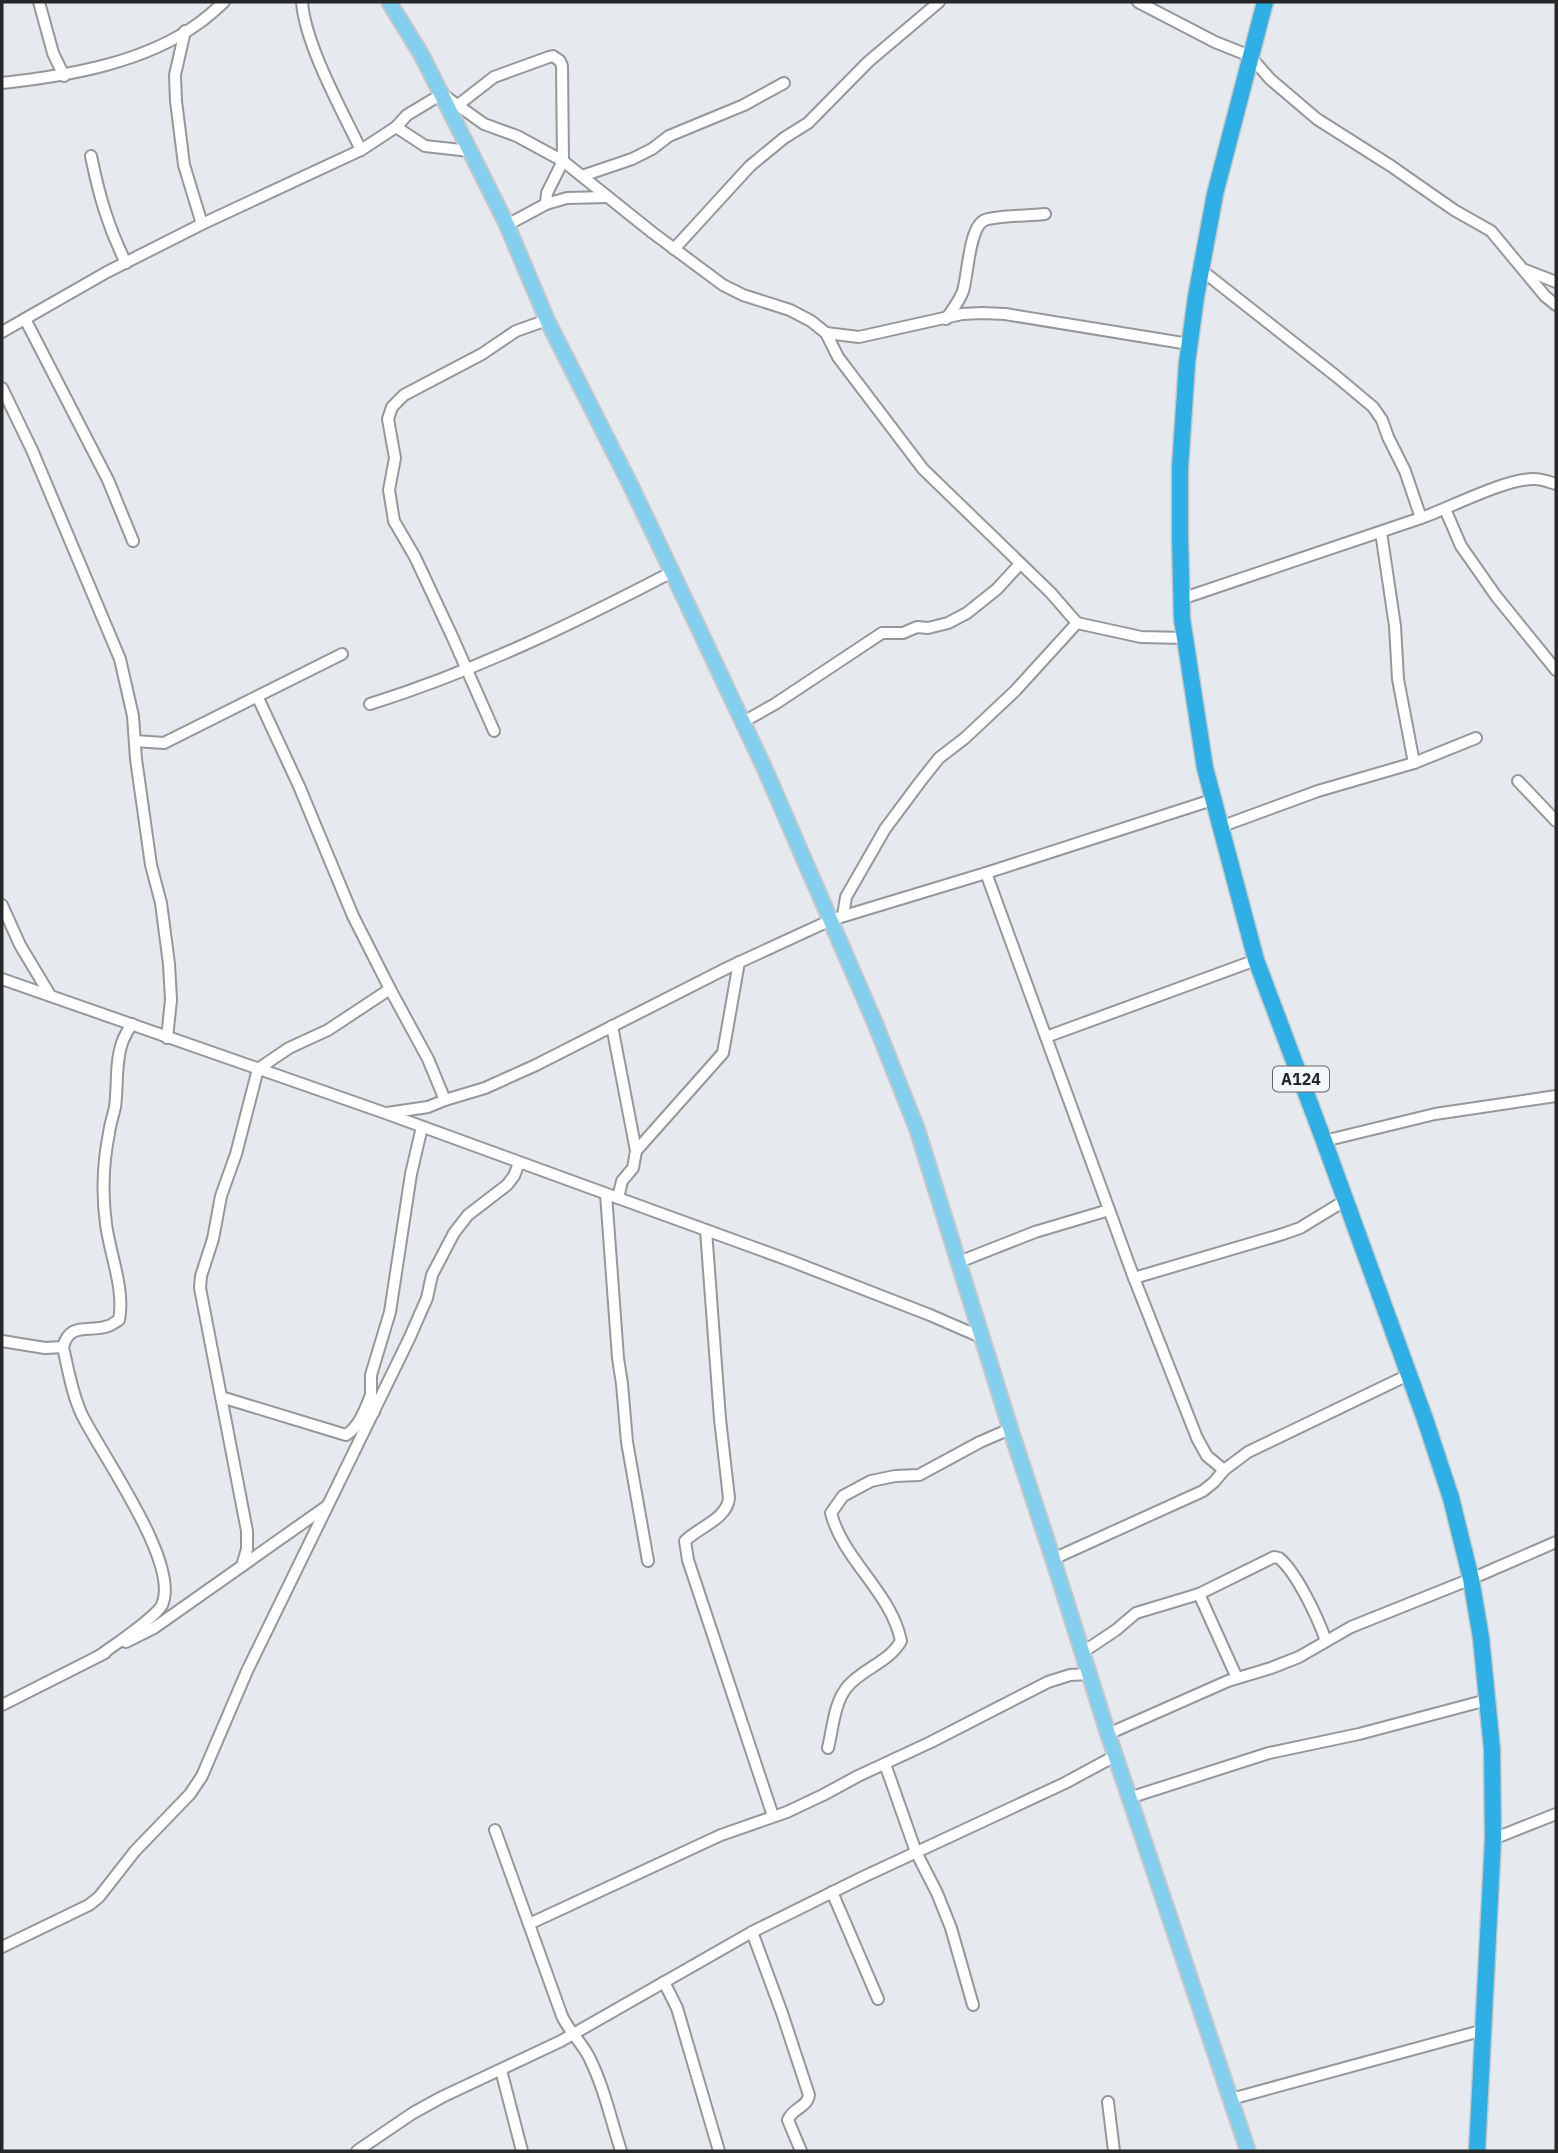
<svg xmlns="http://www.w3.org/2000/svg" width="1558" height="2153" font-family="'IBM Plex Sans',sans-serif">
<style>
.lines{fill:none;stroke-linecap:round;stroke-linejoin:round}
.minor-casing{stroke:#94989c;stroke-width:14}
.major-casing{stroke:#c6c7c7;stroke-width:18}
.highway-casing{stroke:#c6c7c7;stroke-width:19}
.minor{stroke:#fff;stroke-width:10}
.major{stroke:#82cfef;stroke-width:14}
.highway{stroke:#2eafe5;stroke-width:16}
.labels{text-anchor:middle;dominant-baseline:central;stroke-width:5;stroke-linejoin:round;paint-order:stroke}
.shield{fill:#f3f8fc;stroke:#636668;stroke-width:2}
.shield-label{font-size:16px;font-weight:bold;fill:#252728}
</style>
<rect width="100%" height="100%" fill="#e6eaee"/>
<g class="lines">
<defs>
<g id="minor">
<polyline points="39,2 53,53 64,76"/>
<path d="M302,2C305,44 342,111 361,150"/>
<polyline points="1138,2 1215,42 1250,56 1270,79 1317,119 1391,166 1454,210 1491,231 1545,296 1556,305"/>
<polyline points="185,31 175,75 176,101 184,165 202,224"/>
<path d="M2,83C67,76 145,63 199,23C208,17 216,9 224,2"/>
<polyline points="458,105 494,77 549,57 553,56 560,61 562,66 563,161 547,193 546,204"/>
<polyline points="396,127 425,146 470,151"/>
<path d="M91,156C99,195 108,227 126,263"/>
<polyline points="582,176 632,159 652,149 669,136 744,105 784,83"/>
<polyline points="507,225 546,204 567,198 608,197"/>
<polyline points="674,249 750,166 784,138 808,123 868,62 939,2"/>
<polyline points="1525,270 1556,282"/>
<polyline points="25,319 108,480 133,541"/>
<path d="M946,319C952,310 959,302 963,291C968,275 969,226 985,220C998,215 1029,216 1045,214"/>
<polyline points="2,332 107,272 202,224 361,150 396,127 407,115 442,94 484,124 517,136 563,161 653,233 723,285 743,295 790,310 811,321 826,333"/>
<polyline points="2,388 32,450 120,659 133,716 136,759 151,865 161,903 169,964 171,1000 167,1038"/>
<polyline points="1445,509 1461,546 1496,596 1556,670"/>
<path d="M1421,518C1450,508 1506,478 1535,479C1542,479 1549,482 1556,484"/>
<polyline points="1381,532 1395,626 1398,679 1414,763"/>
<polyline points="1181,599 1421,518 1405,471 1388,437 1382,420 1373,407 1336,376 1200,269"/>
<polyline points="1077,623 1051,593 923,469 838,357 826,333 859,337 962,314 982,313 1005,314 1189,344"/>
<polyline points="258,698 299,786 353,916 390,989 428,1059 445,1100"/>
<path d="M370,704C478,670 572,624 672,572"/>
<polyline points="743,722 775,704 882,633 903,633 917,627 928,628 948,623 967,613 997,589 1019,565"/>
<polyline points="494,731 452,636 415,557 394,521 389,490 395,458 388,419 392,407 404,395 482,354 516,331 547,320"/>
<polyline points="135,741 164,743 342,654"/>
<polyline points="1518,781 1556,821"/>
<polyline points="1220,827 1318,791 1414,763 1476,738"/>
<polyline points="986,873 1134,1278 1197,1438 1207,1456 1224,1470"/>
<polyline points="2,905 20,945 50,995"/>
<polyline points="843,916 846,897 885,829 920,782 939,758 965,738 1015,691 1077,623 1141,637 1185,638"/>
<polyline points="2,979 385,1113 618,1198 791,1261 930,1315 983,1338"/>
<polyline points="612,1026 636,1151 633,1168 622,1181 618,1198"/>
<polyline points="1046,1037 1256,960"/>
<polyline points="387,1113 428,1107 445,1100 485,1088 536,1065 729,967 831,920 986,873 1212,800"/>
<polyline points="1324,1141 1435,1114 1556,1096"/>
<polyline points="636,1151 723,1053 739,962"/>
<polyline points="606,1194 618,1358 622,1384 627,1442 648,1561"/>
<path d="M706,1230L720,1419L729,1498C727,1519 699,1527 685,1541L688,1560L773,1816"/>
<polyline points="959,1262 1035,1232 1109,1210"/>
<polyline points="1134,1278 1283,1234 1300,1228 1346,1200"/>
<polyline points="2,1341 45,1348 63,1347"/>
<path d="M221,1397L346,1435C360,1426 365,1409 371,1395"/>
<polyline points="374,1412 371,1395 371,1375 390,1312 411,1174 422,1127"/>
<polyline points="1053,1559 1203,1491 1214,1482 1224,1470 1248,1452 1408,1375"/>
<polyline points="242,1566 247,1549 247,1531 200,1288 201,1276 213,1239 221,1196 236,1154 258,1069 289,1048 328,1030 390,989"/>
<polyline points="1199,1594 1237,1678"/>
<polyline points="126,1642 154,1628 327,1506"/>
<path d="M1083,1652L1116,1630L1136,1613L1199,1594L1274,1557L1279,1558C1297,1573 1318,1618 1326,1641"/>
<path d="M99,1656C113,1646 155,1618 162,1605C181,1564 101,1454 82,1415C72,1394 68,1369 63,1347C70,1321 89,1333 108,1326C110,1326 117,1321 119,1320C125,1289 110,1255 106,1224C102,1195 103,1163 109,1133C110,1125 113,1116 115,1107C118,1086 115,1063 122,1043C124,1037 128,1030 132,1024"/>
<polyline points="2,1705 105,1653"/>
<polyline points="1108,1734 1228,1681 1271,1668 1299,1657 1351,1627 1471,1579 1556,1542"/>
<path d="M828,1748C833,1728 834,1702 848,1686C864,1668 889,1662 901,1641C891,1592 843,1560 831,1513L843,1496L871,1481L895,1476L919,1475L980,1442L1010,1429"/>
<polyline points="885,1764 916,1852 937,1893 951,1928 973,2005"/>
<polyline points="1129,1798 1269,1753 1359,1734 1487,1700"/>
<path d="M495,1830L562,2016C569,2031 581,2042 589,2057C604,2087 611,2120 621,2151"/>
<polyline points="1493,1839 1556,1814"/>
<polyline points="832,1892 878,1999"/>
<polyline points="529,1924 721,1835 787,1812 823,1795 858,1776 931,1742 1048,1682 1070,1675 1089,1674"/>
<path d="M752,1932L782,2013L809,2095C807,2108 792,2108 788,2120L801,2151"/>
<polyline points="2,1947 89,1905 99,1897 135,1851 190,1794 202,1776 247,1671 409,1339 427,1298 432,1275 454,1233 468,1215 507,1185 514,1176 519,1163"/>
<polyline points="664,1982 677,2008 719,2151"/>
<polyline points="501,2070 522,2151"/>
<polyline points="1231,2099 1484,2030"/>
<polyline points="1108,2102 1114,2151"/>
<polyline points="357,2151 413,2113 442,2097 561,2041 752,1932 863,1877 1065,1783 1115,1756"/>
</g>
<polyline id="major" points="389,2 421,54 470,151 507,225 547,320 631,486 672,572 764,767 875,1023 917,1129 1012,1434 1053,1559 1108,1734 1248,2151"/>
<polyline id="highway" points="1265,2 1215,194 1196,297 1187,363 1180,468 1180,538 1182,619 1205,768 1256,960 1324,1141 1425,1419 1451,1498 1471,1579 1481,1638 1492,1749 1493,1839 1477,2151"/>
</defs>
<use href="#minor" class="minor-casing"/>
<use href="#major" class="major-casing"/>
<use href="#highway" class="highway-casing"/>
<use href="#minor" class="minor"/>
<use href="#major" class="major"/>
<use href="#highway" class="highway"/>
</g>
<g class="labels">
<rect class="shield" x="1273" y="1066.5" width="56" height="25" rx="5"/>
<g class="shield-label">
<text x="1301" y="1079">A124</text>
</g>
</g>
<rect width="1558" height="2153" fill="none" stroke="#252728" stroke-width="7"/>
</svg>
